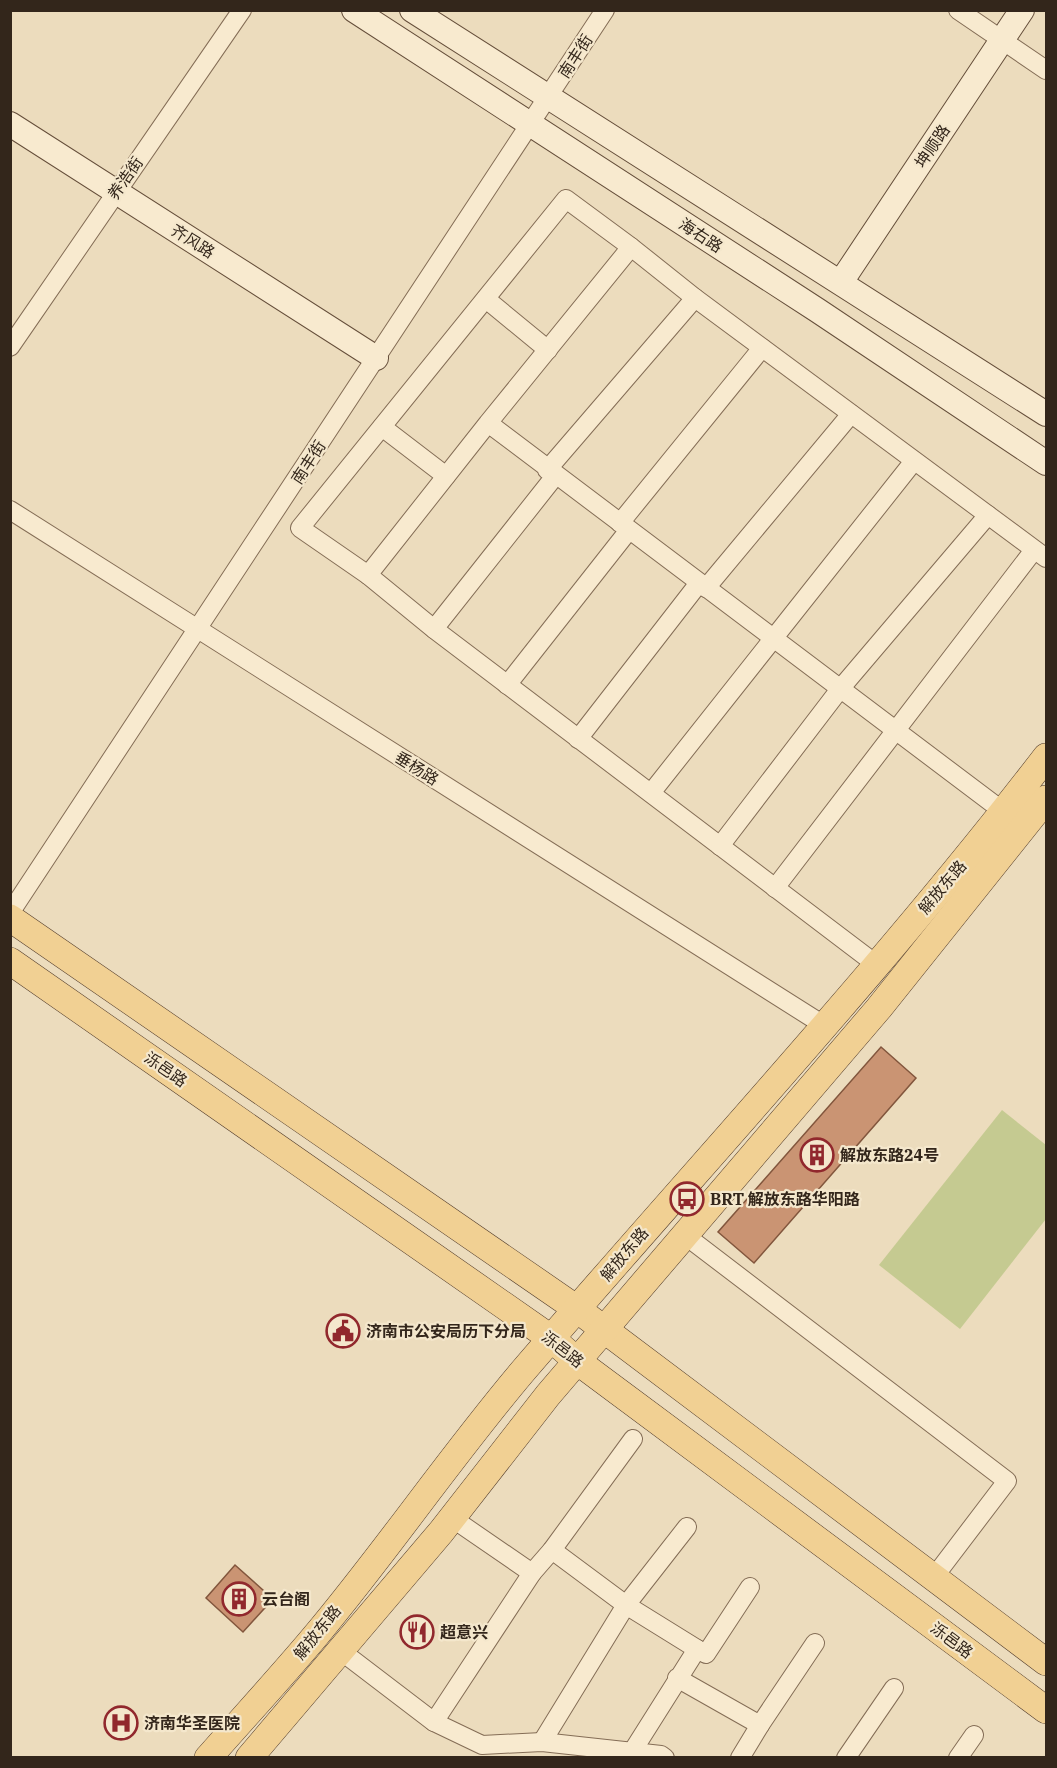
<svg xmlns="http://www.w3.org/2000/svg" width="1057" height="1768" font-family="'IBM Plex Serif','Noto Sans SC',serif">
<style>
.green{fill:#c5ca91}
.building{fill:#ca9473;stroke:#82563d;stroke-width:1.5}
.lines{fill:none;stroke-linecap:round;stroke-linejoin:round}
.street-casing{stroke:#846d56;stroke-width:20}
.secondary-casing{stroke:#654e3a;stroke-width:26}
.primary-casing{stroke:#513b2b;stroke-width:28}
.street{stroke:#f8eacf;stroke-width:18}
.secondary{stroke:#f8eacf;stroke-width:24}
.primary{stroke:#f1d093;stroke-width:27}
.labels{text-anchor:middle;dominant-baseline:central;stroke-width:4.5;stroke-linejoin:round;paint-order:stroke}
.street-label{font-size:16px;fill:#33261b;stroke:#f4e7cc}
.poi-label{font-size:16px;font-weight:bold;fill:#33261b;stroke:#f4e7cc;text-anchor:start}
</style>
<rect width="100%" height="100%" fill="#ecdcbd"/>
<polygon class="green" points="1002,1110 1046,1145 1046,1219 960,1329 879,1265"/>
<g class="building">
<polygon points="881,1047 916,1078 754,1263 718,1232"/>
<polygon points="235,1565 273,1599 243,1632 206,1598"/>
</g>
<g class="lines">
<defs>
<g id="street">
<polyline points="958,10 1046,70"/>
<polyline points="631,247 695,298 1046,558"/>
<polyline points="486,299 548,350"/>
<polyline points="10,347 242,10"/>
<polyline points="488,423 368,575 300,528 566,199 631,247 488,423 1004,812"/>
<polyline points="382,427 446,476"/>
<polyline points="547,470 695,298"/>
<polyline points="10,510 825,1026"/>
<polyline points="620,523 762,348"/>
<polyline points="368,575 434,629 877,965"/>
<polyline points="706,588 851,414"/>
<polyline points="434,629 555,476"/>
<polyline points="507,685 629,530"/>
<polyline points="578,739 699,583"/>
<polyline points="651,793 914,461"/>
<polyline points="720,846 840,689 988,515"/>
<polyline points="775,888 1034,550"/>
<polyline points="10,913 605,10"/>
<polyline points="686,1236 1007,1481 934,1577"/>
<polyline points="452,1518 532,1573 552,1550 633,1439"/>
<polyline points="552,1550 626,1605 687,1527"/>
<polyline points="697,1649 706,1654 750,1587"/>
<polyline points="341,1651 434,1722 482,1745 542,1742 661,1755 665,1758"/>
<polyline points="677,1678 760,1725 815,1643"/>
<polyline points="434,1722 532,1573"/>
<polyline points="542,1742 626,1605 697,1649 632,1752"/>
<polyline points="740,1758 760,1725"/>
<polyline points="846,1758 894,1688"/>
<polyline points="958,1758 974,1735"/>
</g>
<g id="secondary">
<polyline points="354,10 817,310 1046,463"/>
<polyline points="412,10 1046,414"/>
<polyline points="10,124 376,358"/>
<polyline points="841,282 1022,10"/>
</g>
<g id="primary">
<polyline points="10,918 577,1309 1046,1662"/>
<polyline points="10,961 552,1339 577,1361 1046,1710"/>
<path d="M208,1758C244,1717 282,1676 317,1634C388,1549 451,1456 523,1371C698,1167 882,970 1046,757"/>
<polyline points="249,1758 441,1532 548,1395 879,1008 1046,799"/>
</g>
</defs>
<use href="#street" class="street-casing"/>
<use href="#secondary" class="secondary-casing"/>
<use href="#primary" class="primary-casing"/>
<use href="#street" class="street"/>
<use href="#secondary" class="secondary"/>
<use href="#primary" class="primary"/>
</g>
<defs>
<symbol id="building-ring" viewBox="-11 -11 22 22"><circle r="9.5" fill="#f4e7cc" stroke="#91282d" stroke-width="1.5"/><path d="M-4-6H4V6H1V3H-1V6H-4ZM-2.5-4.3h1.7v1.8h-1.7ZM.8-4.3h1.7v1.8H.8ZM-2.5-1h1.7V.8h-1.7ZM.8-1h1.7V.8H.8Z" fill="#91282d"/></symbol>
<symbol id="bus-ring" viewBox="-11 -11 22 22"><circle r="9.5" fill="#f4e7cc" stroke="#91282d" stroke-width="1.5"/><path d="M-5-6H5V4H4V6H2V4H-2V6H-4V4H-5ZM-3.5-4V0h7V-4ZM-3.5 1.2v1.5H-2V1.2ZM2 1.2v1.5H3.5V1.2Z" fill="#91282d"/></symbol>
<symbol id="civic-ring" viewBox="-11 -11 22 22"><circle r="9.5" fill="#f4e7cc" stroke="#91282d" stroke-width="1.5"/><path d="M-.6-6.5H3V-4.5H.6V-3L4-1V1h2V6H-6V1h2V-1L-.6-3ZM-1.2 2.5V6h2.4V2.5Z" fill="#91282d"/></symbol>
<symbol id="restaurant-ring" viewBox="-11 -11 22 22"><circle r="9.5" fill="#f4e7cc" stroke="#91282d" stroke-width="1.5"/><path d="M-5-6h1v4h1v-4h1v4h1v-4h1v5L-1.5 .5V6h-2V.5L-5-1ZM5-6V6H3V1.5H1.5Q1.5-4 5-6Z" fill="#91282d"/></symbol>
<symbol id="hospital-ring" viewBox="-11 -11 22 22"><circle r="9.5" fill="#f4e7cc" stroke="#91282d" stroke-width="1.5"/><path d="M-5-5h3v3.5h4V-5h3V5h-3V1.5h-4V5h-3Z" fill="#91282d"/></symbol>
</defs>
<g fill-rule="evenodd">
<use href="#building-ring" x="798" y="1136" width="38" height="38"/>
<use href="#bus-ring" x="668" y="1180" width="38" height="38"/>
<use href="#civic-ring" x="324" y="1312" width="38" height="38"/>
<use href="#building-ring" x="220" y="1580" width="38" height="38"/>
<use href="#restaurant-ring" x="398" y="1613" width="38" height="38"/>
<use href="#hospital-ring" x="102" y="1704" width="38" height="38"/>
</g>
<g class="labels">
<g class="street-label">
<text transform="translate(575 56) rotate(-57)">南丰街</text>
<text transform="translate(932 146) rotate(-56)">坤顺路</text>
<text transform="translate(125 178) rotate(-55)">养浩街</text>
<text transform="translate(701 235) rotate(33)">海右路</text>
<text transform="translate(193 241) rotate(32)">齐风路</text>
<text transform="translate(308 462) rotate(-57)">南丰街</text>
<text transform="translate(417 768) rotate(32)">垂杨路</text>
<text transform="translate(942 887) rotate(-50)">解放东路</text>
<text transform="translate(166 1069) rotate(35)">泺邑路</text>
<text transform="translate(624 1254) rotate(-50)">解放东路</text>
<text transform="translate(563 1349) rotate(38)">泺邑路</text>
<text transform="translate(317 1632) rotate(-51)">解放东路</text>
<text transform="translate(952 1640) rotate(37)">泺邑路</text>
</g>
<g class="poi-label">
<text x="840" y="1155">解放东路24号</text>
<text x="710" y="1199">BRT 解放东路华阳路</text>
<text x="366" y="1331">济南市公安局历下分局</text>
<text x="262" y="1599">云台阁</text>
<text x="440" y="1632">超意兴</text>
<text x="144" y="1723">济南华圣医院</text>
</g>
</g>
<rect width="1057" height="1768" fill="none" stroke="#33261b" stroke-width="24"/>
</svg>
